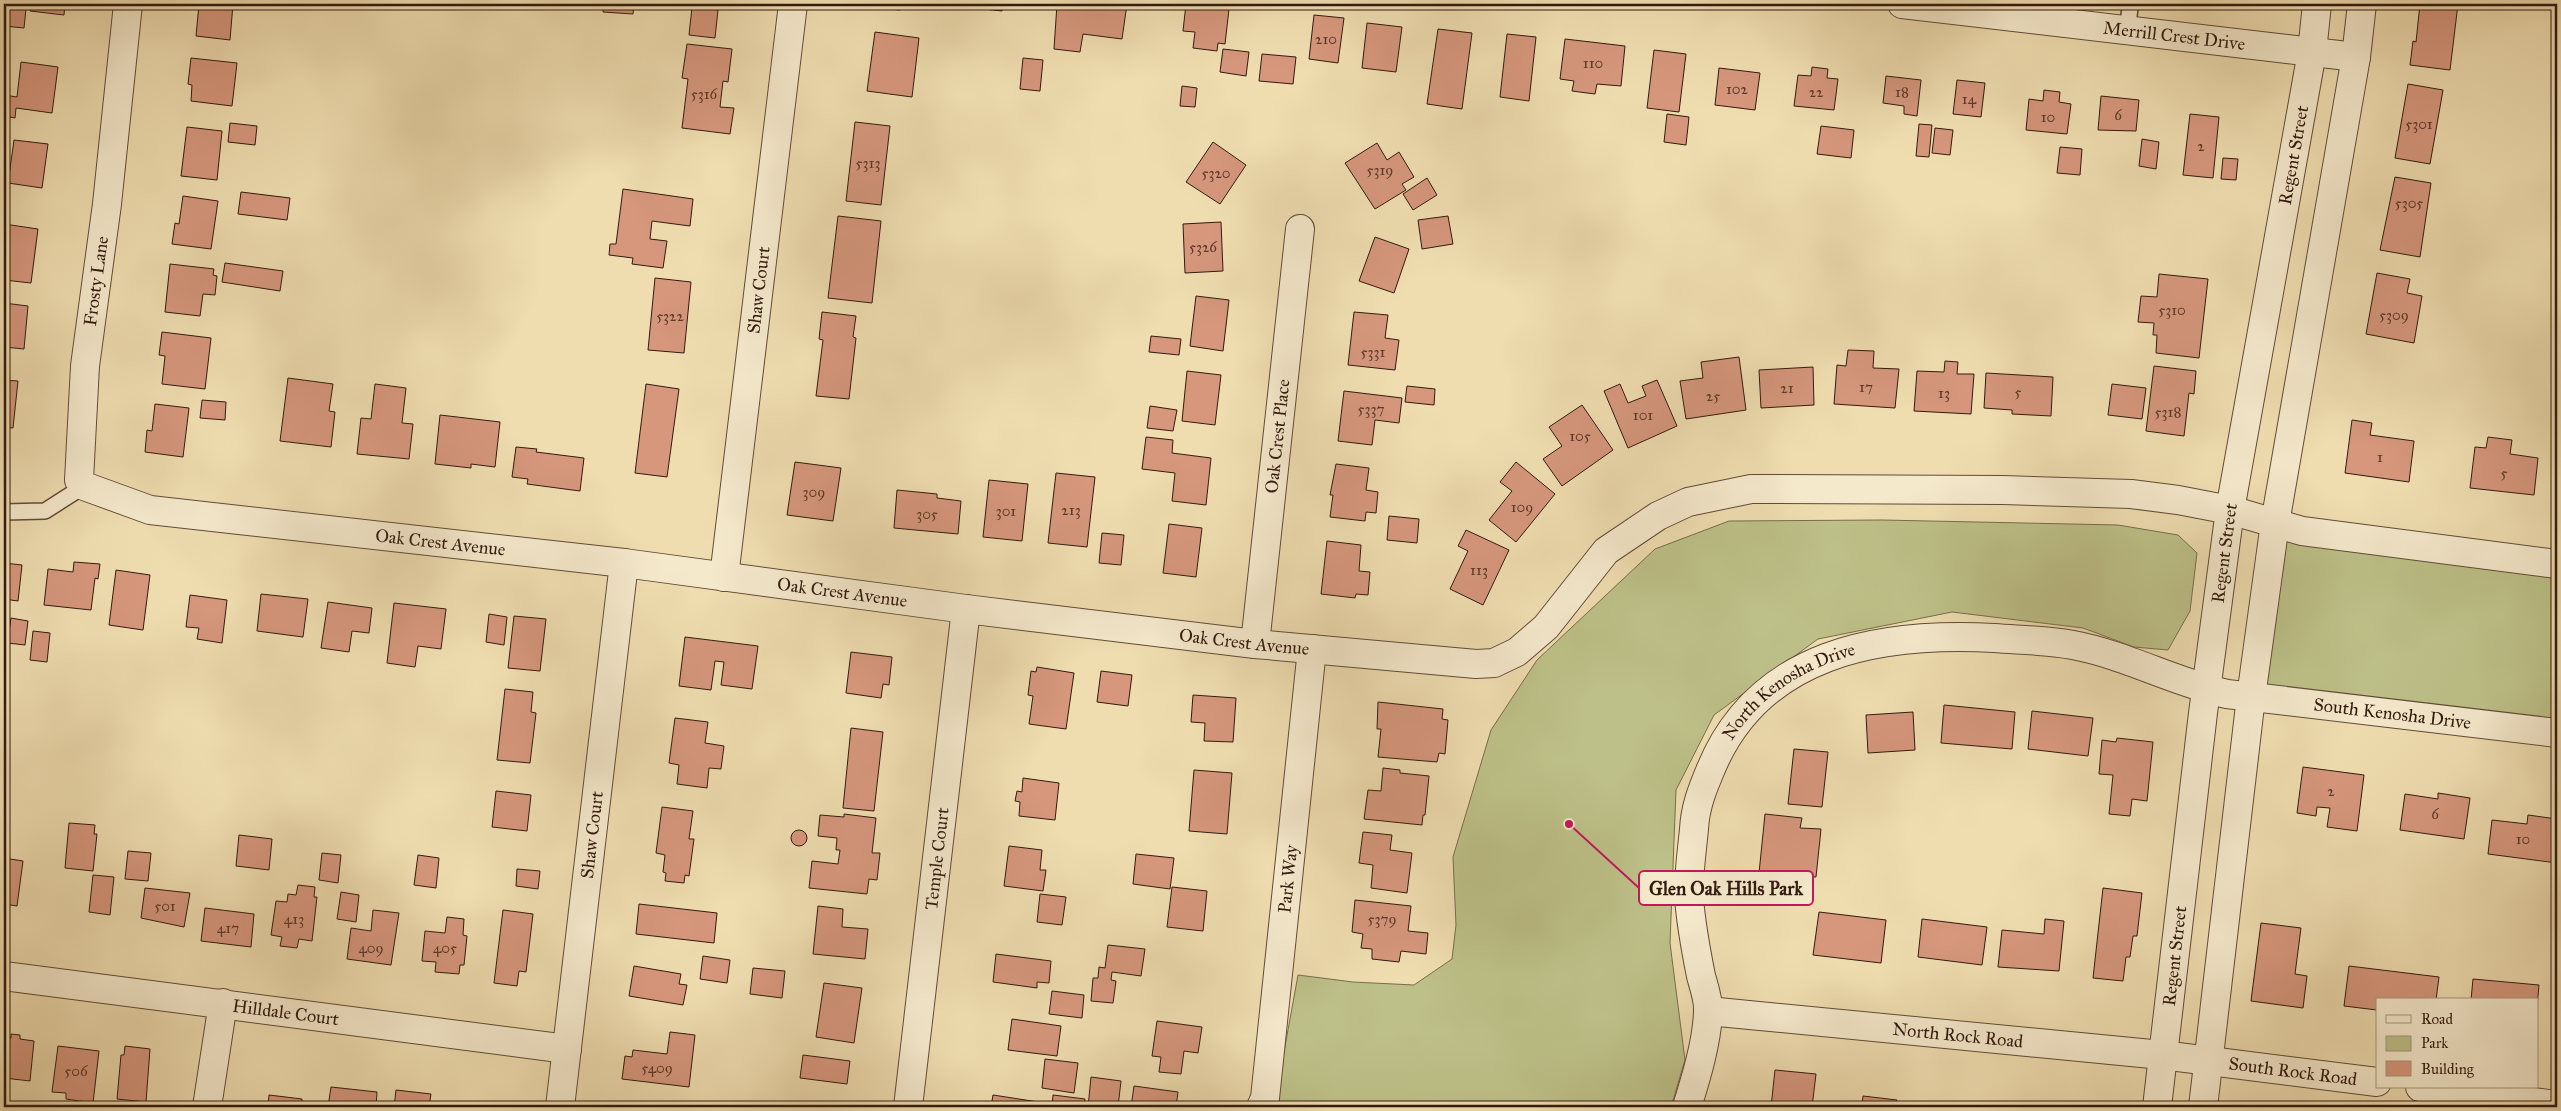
<svg xmlns="http://www.w3.org/2000/svg" width="2561" height="1111" font-family="'IM FELL Great Primer',serif">
<style>
.green{fill:#bdc088;stroke:#786d4c}
.building{fill:#d6977d;stroke:#321a0f}
.lines{fill:none;stroke-linecap:round;stroke-linejoin:round}
.service-casing{stroke:#614b37;stroke-width:18}
.minor-casing{stroke:#614b37;stroke-width:30}
.tertiary-casing{stroke:#614b37;stroke-width:30}
.service{stroke:#f5e9cc;stroke-width:15}
.minor{stroke:#f5e9cc;stroke-width:28}
.tertiary{stroke:#f5e9cc;stroke-width:28}
.labels{text-anchor:middle;dominant-baseline:central;stroke-width:5;stroke-linejoin:round;paint-order:stroke}
.number-label{font-size:15px;fill:#5b392a}
.street-label{font-size:18px;fill:#321a0f;stroke:#f5e9cc}
.leader{fill:none;stroke:#c2185b;stroke-width:2}
.callout-dot{fill:#c2185b;stroke:#f5e9cc;stroke-width:2}
.callout{fill:#f5e9cc;stroke:#c2185b;stroke-width:2}
.callout-label{font-size:19px;text-anchor:middle;font-weight:bold;fill:#321a0f}
</style>
<rect width="100%" height="100%" fill="#efddb0"/>
<filter id="stains"><feTurbulence type="fractalNoise" baseFrequency=".004" numOctaves="4"/><feColorMatrix values="0 0 0 0 .2 0 0 0 0 .09 0 0 0 0 .02 0 0 0 .5 -.17"/></filter>
<radialGradient id="worn" r=".72"><stop offset=".6" stop-color="#630" stop-opacity="0"/><stop offset="1" stop-color="#630" stop-opacity=".3"/></radialGradient>
<g class="green">
<polygon points="1882,520 2118,525 2178,535 2197,553 2190,611 2168,650 2134,647 2083,628 1952,612 1818,639 1714,715 1676,790 1670,943 1685,1060 1671,1107 1274,1107 1298,975 1353,982 1414,985 1452,959 1456,925 1453,857 1491,730 1537,660 1655,549 1729,521"/>
<polygon points="2275,523 2557,564 2557,733 2251,697"/>
</g>
<g class="building">
<polygon points="31,4 65,4 64,15 30,11"/>
<polygon points="199,4 233,4 230,40 196,36"/>
<polygon points="243,4 276,4 275,8"/>
<polygon points="603,4 634,4 633,14 603,12"/>
<polygon points="889,4 900,4 900,10 889,9"/>
<polygon points="957,4 1003,4 1002,11 956,6"/>
<polygon points="1057,4 1086,7 1086,4 1127,4 1122,39 1083,34 1080,52 1054,49"/>
<polygon points="1186,4 1229,9 1225,44 1218,43 1217,51 1193,48 1195,32 1183,31"/>
<polygon points="2420,4 2458,4 2450,70 2410,65 2413,41 2416,42"/>
<polygon points="4,6 26,9 24,28 4,26"/>
<polygon points="692,7 718,10 715,38 689,35"/>
<polygon points="1314,15 1344,18 1338,63 1309,59"/>
<polygon points="1367,23 1402,27 1396,72 1362,68"/>
<polygon points="1438,29 1472,33 1462,109 1427,104"/>
<polygon points="875,32 919,38 912,97 867,91"/>
<polygon points="1507,34 1536,37 1529,101 1500,97"/>
<polygon points="1565,39 1625,46 1621,86 1597,84 1595,94 1572,91 1574,81 1560,79"/>
<polygon points="687,44 732,49 728,82 723,81 720,107 734,108 730,134 682,128 688,79 682,78"/>
<polygon points="1223,49 1249,52 1246,76 1220,72"/>
<polygon points="1654,50 1686,54 1679,112 1647,108"/>
<polygon points="1262,54 1296,57 1293,84 1259,81"/>
<polygon points="191,58 237,63 232,106 191,101 192,85 188,84"/>
<polygon points="1023,58 1043,60 1040,91 1020,89"/>
<polygon points="21,62 58,67 52,113 16,108 15,118 4,116 4,95 17,97"/>
<polygon points="1812,67 1828,69 1827,78 1838,79 1834,110 1794,106 1798,75 1811,76"/>
<polygon points="1719,68 1760,73 1755,110 1715,105"/>
<polygon points="1886,76 1921,80 1917,116 1904,114 1904,106 1883,103"/>
<polygon points="1957,80 1985,83 1981,117 1953,114"/>
<polygon points="2408,84 2443,90 2430,164 2395,158"/>
<polygon points="1182,86 1197,88 1195,107 1180,106"/>
<polygon points="2044,90 2060,92 2059,102 2071,104 2067,134 2026,130 2029,99 2043,101"/>
<polygon points="2101,96 2139,100 2136,131 2098,130"/>
<polygon points="1667,114 1689,117 1686,145 1664,142"/>
<polygon points="2190,114 2219,117 2213,178 2183,175"/>
<polygon points="855,122 890,126 881,205 846,201"/>
<polygon points="230,123 257,126 255,145 228,142"/>
<polygon points="1919,124 1932,125 1929,157 1916,156"/>
<polygon points="1821,126 1854,130 1851,158 1817,154"/>
<polygon points="187,127 222,131 217,180 181,176"/>
<polygon points="1935,128 1953,130 1950,155 1932,153"/>
<polygon points="2142,139 2159,142 2156,169 2139,166"/>
<polygon points="14,140 48,144 42,188 8,183"/>
<polygon points="1213,142 1246,165 1220,204 1186,182"/>
<polygon points="1377,143 1387,160 1399,152 1414,177 1402,184 1406,190 1375,209 1345,163"/>
<polygon points="2060,147 2082,149 2080,175 2057,173"/>
<polygon points="2223,158 2238,159 2236,180 2221,179"/>
<polygon points="2395,177 2431,183 2420,257 2380,250"/>
<polygon points="1427,178 1437,195 1413,210 1403,194"/>
<polygon points="623,189 693,199 690,226 652,221 650,239 667,241 663,268 632,264 633,258 609,255 610,244 616,244"/>
<polygon points="241,192 290,198 287,220 238,214"/>
<polygon points="183,196 218,201 211,249 172,244 175,223 179,224"/>
<polygon points="838,216 881,221 872,303 828,298"/>
<polygon points="1448,216 1453,244 1422,249 1418,220"/>
<polygon points="1221,222 1223,271 1185,273 1183,224"/>
<polygon points="4,224 38,229 31,283 4,280"/>
<polygon points="1375,237 1409,249 1394,293 1359,281"/>
<polygon points="225,263 283,271 280,291 222,282"/>
<polygon points="170,264 214,269 213,275 217,276 215,295 203,294 200,316 165,312"/>
<polygon points="2377,273 2410,279 2407,293 2422,296 2414,343 2366,334"/>
<polygon points="2159,274 2208,279 2199,358 2156,353 2157,335 2153,335 2154,323 2138,322 2141,296 2157,297"/>
<polygon points="655,278 691,282 684,353 648,350"/>
<polygon points="1196,296 1229,300 1223,351 1190,346"/>
<polygon points="4,303 28,306 24,349 4,347"/>
<polygon points="822,312 856,316 853,337 856,338 849,399 816,396 823,340 819,339"/>
<polygon points="1354,312 1388,315 1385,338 1399,340 1395,370 1348,365"/>
<polygon points="162,332 211,338 205,389 162,384 165,356 159,355"/>
<polygon points="1151,336 1181,339 1179,355 1149,352"/>
<polygon points="1848,350 1874,351 1873,368 1899,369 1895,408 1834,404 1837,365 1846,366"/>
<polygon points="1739,357 1746,410 1686,419 1680,381 1703,378 1701,362"/>
<polygon points="1945,361 1958,362 1957,374 1974,374 1971,414 1914,411 1917,371 1944,372"/>
<polygon points="2154,366 2196,371 2194,394 2189,393 2184,436 2146,431"/>
<polygon points="1813,367 1814,405 1761,408 1759,370"/>
<polygon points="1187,371 1221,375 1215,425 1182,421"/>
<polygon points="1986,373 2053,377 2051,416 2012,414 2012,410 1984,408"/>
<polygon points="288,378 333,384 329,411 335,412 331,447 280,441"/>
<polygon points="4,380 18,381 13,428 4,427"/>
<polygon points="1657,380 1677,426 1628,448 1604,391 1620,384 1628,403 1646,396 1642,386"/>
<polygon points="375,384 406,388 402,423 413,424 409,459 357,454 361,418 371,419"/>
<polygon points="646,384 679,389 667,477 635,473"/>
<polygon points="2112,384 2146,388 2142,419 2108,415"/>
<polygon points="1407,386 1435,389 1434,405 1405,402"/>
<polygon points="1344,391 1402,398 1399,423 1375,420 1372,445 1338,441"/>
<polygon points="202,400 226,402 225,420 200,418"/>
<polygon points="155,404 189,408 183,457 145,452 147,430 152,431"/>
<polygon points="1582,405 1613,450 1562,486 1543,459 1562,446 1549,427"/>
<polygon points="1150,406 1177,410 1173,431 1147,428"/>
<polygon points="440,415 500,422 495,467 471,464 471,468 435,464"/>
<polygon points="2352,420 2372,423 2370,435 2414,441 2409,482 2345,473"/>
<polygon points="1146,437 1173,440 1172,453 1211,458 1206,505 1172,501 1175,473 1142,469"/>
<polygon points="2488,437 2512,440 2510,454 2538,458 2534,495 2470,488 2475,447 2486,448"/>
<polygon points="516,447 537,449 536,452 584,458 580,491 527,484 528,479 512,477"/>
<polygon points="795,462 841,468 833,521 787,515"/>
<polygon points="1516,462 1555,494 1516,542 1489,520 1512,491 1500,482"/>
<polygon points="1336,464 1369,468 1366,490 1378,492 1376,513 1366,512 1365,521 1330,517 1333,495 1330,495"/>
<polygon points="1056,473 1095,477 1087,547 1048,543"/>
<polygon points="989,480 1028,484 1022,541 983,537"/>
<polygon points="897,490 937,494 937,498 961,501 958,534 894,528"/>
<polygon points="1389,516 1419,519 1417,543 1387,540"/>
<polygon points="1169,524 1202,528 1196,577 1163,573"/>
<polygon points="1466,530 1509,550 1483,605 1450,589 1468,551 1458,546"/>
<polygon points="1102,533 1124,535 1121,565 1099,563"/>
<polygon points="1327,541 1361,545 1359,571 1370,572 1368,595 1356,594 1355,598 1321,594"/>
<polygon points="74,562 100,564 98,579 95,578 91,610 44,605 48,569 73,572"/>
<polygon points="4,563 22,565 18,601 4,599"/>
<polygon points="116,570 150,575 143,630 109,625"/>
<polygon points="261,594 308,599 303,637 257,631"/>
<polygon points="190,595 227,600 222,643 197,639 199,628 186,627"/>
<polygon points="328,602 372,608 369,633 352,631 349,652 321,648"/>
<polygon points="394,603 446,609 441,649 418,646 415,667 387,663"/>
<polygon points="489,614 507,617 504,645 486,642"/>
<polygon points="514,616 546,619 540,671 508,668"/>
<polygon points="11,618 28,621 25,645 7,643"/>
<polygon points="33,631 50,633 47,662 30,660"/>
<polygon points="685,637 758,646 752,689 721,685 724,662 715,661 711,690 679,686"/>
<polygon points="851,652 892,657 889,685 883,684 881,698 846,693"/>
<polygon points="1037,667 1074,673 1066,729 1029,724 1033,696 1028,695 1031,671 1036,672"/>
<polygon points="1101,671 1132,675 1128,706 1097,702"/>
<polygon points="505,689 533,692 531,712 536,713 530,763 497,760"/>
<polygon points="1193,695 1236,698 1233,742 1204,741 1205,723 1191,722"/>
<polygon points="1378,702 1443,709 1442,719 1448,720 1445,754 1439,753 1437,762 1378,757 1381,729 1377,729"/>
<polygon points="1944,705 2015,712 2012,749 1941,743"/>
<polygon points="2032,711 2093,718 2088,756 2028,749"/>
<polygon points="1913,712 1915,750 1868,753 1866,715"/>
<polygon points="675,718 708,722 705,743 724,746 721,769 709,768 707,788 677,784 679,765 669,763"/>
<polygon points="851,728 883,732 874,811 843,808"/>
<polygon points="2117,738 2153,742 2147,801 2132,799 2130,816 2109,814 2113,775 2099,774 2102,740 2116,742"/>
<polygon points="1794,749 1828,752 1822,807 1788,804"/>
<polygon points="2303,767 2364,775 2357,831 2327,827 2330,808 2317,807 2316,816 2297,813"/>
<polygon points="1383,768 1400,770 1400,773 1429,776 1425,815 1423,815 1422,825 1364,819 1368,790 1381,791"/>
<polygon points="1194,770 1232,773 1227,834 1189,831"/>
<polygon points="1023,778 1059,783 1055,820 1019,816 1020,802 1015,801 1017,791 1022,792"/>
<polygon points="496,791 531,795 527,831 492,827"/>
<polygon points="2438,793 2470,798 2464,839 2400,830 2405,794 2438,799"/>
<polygon points="662,807 693,811 689,839 694,839 689,876 685,875 684,883 665,881 666,873 663,872 665,855 656,853"/>
<polygon points="844,814 876,818 872,853 880,853 877,880 869,879 867,894 809,888 812,861 838,864 840,850 836,850 837,838 818,836 820,815 844,817"/>
<polygon points="1765,814 1802,818 1800,828 1821,829 1816,877 1796,875 1795,887 1758,883"/>
<polygon points="2528,815 2557,819 2557,863 2488,854 2492,820 2527,824"/>
<polygon points="69,823 95,825 94,834 97,834 93,871 65,868"/>
<circle cx="799" cy="838" r="8"/>
<polygon points="1363,832 1392,835 1390,850 1412,853 1407,893 1371,888 1373,865 1359,863"/>
<polygon points="239,835 272,839 269,870 236,866"/>
<polygon points="1009,846 1042,850 1040,870 1046,870 1043,891 1004,886"/>
<polygon points="128,851 151,853 148,881 125,879"/>
<polygon points="322,853 341,855 338,883 319,880"/>
<polygon points="1136,854 1174,858 1170,889 1133,884"/>
<polygon points="418,855 439,858 436,888 414,885"/>
<polygon points="4,858 23,861 17,906 4,904"/>
<polygon points="517,869 540,871 538,889 516,886"/>
<polygon points="93,875 114,877 110,915 89,912"/>
<polygon points="298,885 315,887 314,897 317,897 312,941 299,939 297,948 280,946 282,937 271,935 276,901 287,902 288,894 296,895"/>
<polygon points="1172,887 1207,891 1203,931 1167,927"/>
<polygon points="145,888 190,893 184,927 141,918"/>
<polygon points="2103,888 2142,893 2137,936 2133,936 2130,957 2126,957 2123,981 2093,978"/>
<polygon points="341,892 359,895 356,922 337,919"/>
<polygon points="1040,894 1066,897 1062,925 1037,922"/>
<polygon points="1355,900 1411,906 1408,931 1428,933 1426,954 1401,951 1399,962 1372,959 1372,949 1361,948 1363,934 1352,932"/>
<polygon points="639,904 717,913 714,943 636,934"/>
<polygon points="818,906 843,909 842,927 868,929 865,959 813,954"/>
<polygon points="205,908 254,914 251,947 201,941"/>
<polygon points="373,910 399,913 391,965 347,959 351,928 371,931"/>
<polygon points="503,910 533,914 526,972 519,971 517,986 494,983"/>
<polygon points="1819,912 1886,920 1881,963 1813,955"/>
<polygon points="447,917 464,919 463,935 467,936 464,965 460,965 459,974 435,972 436,962 422,961 425,931 445,933"/>
<polygon points="1922,919 1987,927 1982,965 1918,957"/>
<polygon points="2045,919 2064,921 2059,971 1998,967 2002,930 2044,934"/>
<polygon points="2261,923 2301,928 2295,974 2307,976 2303,1008 2251,1001"/>
<polygon points="1108,945 1145,949 1141,976 1112,972 1111,980 1116,981 1113,1003 1091,1001 1093,978 1098,978 1099,967 1105,968"/>
<polygon points="996,954 1051,961 1049,983 1037,982 1037,988 993,982"/>
<polygon points="703,956 730,960 727,983 700,979"/>
<polygon points="634,966 681,974 679,984 687,985 683,1005 629,996"/>
<polygon points="2349,966 2439,977 2436,1000 2377,1000 2377,1010 2344,1006"/>
<polygon points="753,968 785,971 782,998 750,994"/>
<polygon points="2473,979 2539,985 2537,1007 2537,1000 2471,1000"/>
<polygon points="824,983 862,988 854,1043 816,1037"/>
<polygon points="1052,991 1084,995 1082,1018 1049,1014"/>
<polygon points="1012,1019 1061,1026 1057,1056 1008,1050"/>
<polygon points="1157,1021 1202,1027 1198,1053 1184,1051 1181,1074 1159,1072 1161,1057 1152,1056"/>
<polygon points="670,1032 695,1035 689,1087 622,1079 625,1056 632,1057 633,1050 667,1054"/>
<polygon points="11,1034 20,1035 20,1039 34,1041 30,1081 4,1078 4,1038 11,1038"/>
<polygon points="58,1046 99,1051 93,1103 66,1099 66,1093 52,1092"/>
<polygon points="125,1046 150,1049 146,1102 117,1099 121,1055 124,1055"/>
<polygon points="803,1055 850,1061 847,1084 800,1078"/>
<polygon points="1045,1059 1078,1063 1074,1093 1042,1088"/>
<polygon points="1775,1070 1816,1074 1812,1107 1771,1107"/>
<polygon points="1091,1077 1121,1081 1118,1107 1088,1107"/>
<polygon points="1134,1086 1178,1092 1176,1107 1131,1107"/>
<polygon points="331,1087 377,1092 376,1107 328,1107"/>
<polygon points="396,1090 431,1094 429,1107 394,1107"/>
<polygon points="269,1095 302,1099 302,1107 268,1107"/>
<polygon points="993,1095 1045,1103 1045,1107 991,1107"/>
<polygon points="1053,1095 1085,1099 1084,1107 1052,1107"/>
<polygon points="1863,1096 1897,1100 1896,1107 1862,1107"/>
<polygon points="1937,1102 1985,1107 1937,1107"/>
</g>
<g class="lines">
<defs>
<g id="service">
<polyline points="2127,31 2130,8"/>
<polyline points="4,512 45,511 84,486"/>
</g>
<g id="minor">
<path id="s1" d="M128,4L107,204L85,366L79,480L84,486L150,510L624,563L966,609L1255,644L1476,664L1494,663L1517,652L1546,627L1606,551L1658,516L1688,502L1751,489L2003,490L2131,494L2178,500L2230,510L2302,531L2557,564"/>
<path id="s2" d="M1902,4L2356,57"/>
<path id="s3" d="M724,577L793,4"/>
<path id="s4" d="M1255,644L1300,229"/>
<path id="s5" d="M4,976L567,1049"/>
<path id="s6" d="M1708,1011L2162,1055L2377,1082"/>
<polyline points="2420,1087 2557,1105"/>
<polyline points="207,1107 223,1003"/>
<path id="s7" d="M560,1107L624,563"/>
<path id="s8" d="M908,1107L966,609"/>
<path id="s9" d="M1261,1107L1265,1098L1312,649"/>
<path id="s10" d="M1687,1107C1696,1078 1707,1042 1708,1012C1709,1001 1704,987 1701,976C1696,951 1691,924 1689,898C1688,876 1692,851 1694,829C1695,808 1702,790 1710,771C1758,652 1879,632 1994,638C2020,640 2047,640 2073,645C2126,655 2174,682 2227,694L2557,733"/>
</g>
<g id="tertiary">
<path id="s11" d="M2157,1107L2203,713L2230,510L2312,52L2317,4"/>
<polyline points="2203,1107 2251,697 2275,523 2356,57 2362,4"/>
</g>
</defs>
<use href="#service" class="service-casing"/>
<use href="#minor" class="minor-casing"/>
<use href="#tertiary" class="tertiary-casing"/>
<use href="#service" class="service"/>
<use href="#minor" class="minor"/>
<use href="#tertiary" class="tertiary"/>
</g>
<g class="labels">
<g class="number-label">
<text x="1326" y="39">210</text>
<text x="1593" y="63">110</text>
<text x="1737" y="89">102</text>
<text x="1816" y="92">22</text>
<text x="1902" y="92">18</text>
<text x="704" y="94">5316</text>
<text x="1969" y="99">14</text>
<text x="2118" y="115">6</text>
<text x="2048" y="117">10</text>
<text x="2419" y="124">5301</text>
<text x="2201" y="146">2</text>
<text x="868" y="163">5313</text>
<text x="1380" y="170">5319</text>
<text x="1216" y="173">5320</text>
<text x="2409" y="203">5305</text>
<text x="1203" y="247">5326</text>
<text x="2172" y="310">5310</text>
<text x="2394" y="315">5309</text>
<text x="670" y="316">5322</text>
<text x="1373" y="352">5331</text>
<text x="1866" y="387">17</text>
<text x="1787" y="388">21</text>
<text x="2018" y="392">5</text>
<text x="1944" y="393">13</text>
<text x="1713" y="396">25</text>
<text x="1371" y="409">5337</text>
<text x="2168" y="412">5318</text>
<text x="1643" y="415">101</text>
<text x="1580" y="436">105</text>
<text x="2380" y="457">1</text>
<text x="2504" y="473">5</text>
<text x="814" y="492">309</text>
<text x="1522" y="507">109</text>
<text x="1071" y="510">213</text>
<text x="1006" y="511">301</text>
<text x="927" y="514">305</text>
<text x="1479" y="570">113</text>
<text x="2331" y="791">2</text>
<text x="2435" y="814">6</text>
<text x="2523" y="839">10</text>
<text x="165" y="906">501</text>
<text x="294" y="919">413</text>
<text x="1382" y="919">5379</text>
<text x="228" y="928">417</text>
<text x="371" y="948">409</text>
<text x="445" y="948">405</text>
<text x="657" y="1068">5409</text>
<text x="76" y="1071">506</text>
</g>
<g class="street-label">
<text stroke="none"><textPath href="#s2" startOffset="274">Merrill Crest Drive</textPath></text>
<text stroke="none"><textPath href="#s11" startOffset="962">Regent Street</textPath></text>
<text transform="translate(96 281) rotate(-82)">Frosty Lane</text>
<text stroke="none"><textPath href="#s3" startOffset="289">Shaw Court</textPath></text>
<text stroke="none"><textPath href="#s4" startOffset="209">Oak Crest Place</textPath></text>
<text stroke="none"><textPath href="#s1" startOffset="849">Oak Crest Avenue</textPath></text>
<text stroke="none"><textPath href="#s11" startOffset="558">Regent Street</textPath></text>
<text stroke="none"><textPath href="#s1" startOffset="1254">Oak Crest Avenue</textPath></text>
<text stroke="none"><textPath href="#s1" startOffset="1659">Oak Crest Avenue</textPath></text>
<text stroke="none"><textPath href="#s10" startOffset="460">North Kenosha Drive</textPath></text>
<text stroke="none"><textPath href="#s10" startOffset="1088">South Kenosha Drive</textPath></text>
<text stroke="none"><textPath href="#s7" startOffset="274">Shaw Court</textPath></text>
<text stroke="none"><textPath href="#s8" startOffset="250">Temple Court</textPath></text>
<text stroke="none"><textPath href="#s9" startOffset="230">Park Way</textPath></text>
<text stroke="none"><textPath href="#s11" startOffset="152">Regent Street</textPath></text>
<text stroke="none"><textPath href="#s5" startOffset="284">Hilldale Court</textPath></text>
<text stroke="none"><textPath href="#s6" startOffset="251">North Rock Road</textPath></text>
<text stroke="none"><textPath href="#s6" startOffset="588">South Rock Road</textPath></text>
</g>
</g>
<path class="leader" d="M1569 824L1639 888"/>
<circle class="callout-dot" cx="1569" cy="824" r="5"/>
<rect class="callout" x="1639" y="871" width="174" height="34" rx="5"/>
<g class="callout-label">
<text x="1726" y="895">Glen Oak Hills Park</text>
</g>
<rect width="2561" height="1111" fill="none" stroke="#efddb0" stroke-width="20"/>
<rect x="5" y="5" width="2551" height="1101" fill="none" stroke="#321a0f" stroke-width="2.5"/>
<rect x="10" y="10" width="2541" height="1091" fill="none" stroke="#321a0f"/>
<rect x="2376" y="998" width="162" height="90" fill="#f5e9cc" stroke="#a79680"/>
<rect x="2386" y="1015" width="25" height="8" fill="#f5e9cc" stroke="#a79680"/>
<text x="2421" y="1024" font-size="15" fill="#321a0f">Road</text>
<rect x="2386" y="1036" width="25" height="15" fill="#bdc088" stroke="#a79680"/>
<text x="2421" y="1048" font-size="15" fill="#321a0f">Park</text>
<rect x="2386" y="1061" width="25" height="15" fill="#d6977d" stroke="#a79680"/>
<text x="2421" y="1074" font-size="15" fill="#321a0f">Building</text>
<rect width="100%" height="100%" filter="url(#stains)"/>
<rect width="100%" height="100%" fill="url(#worn)"/>
</svg>
